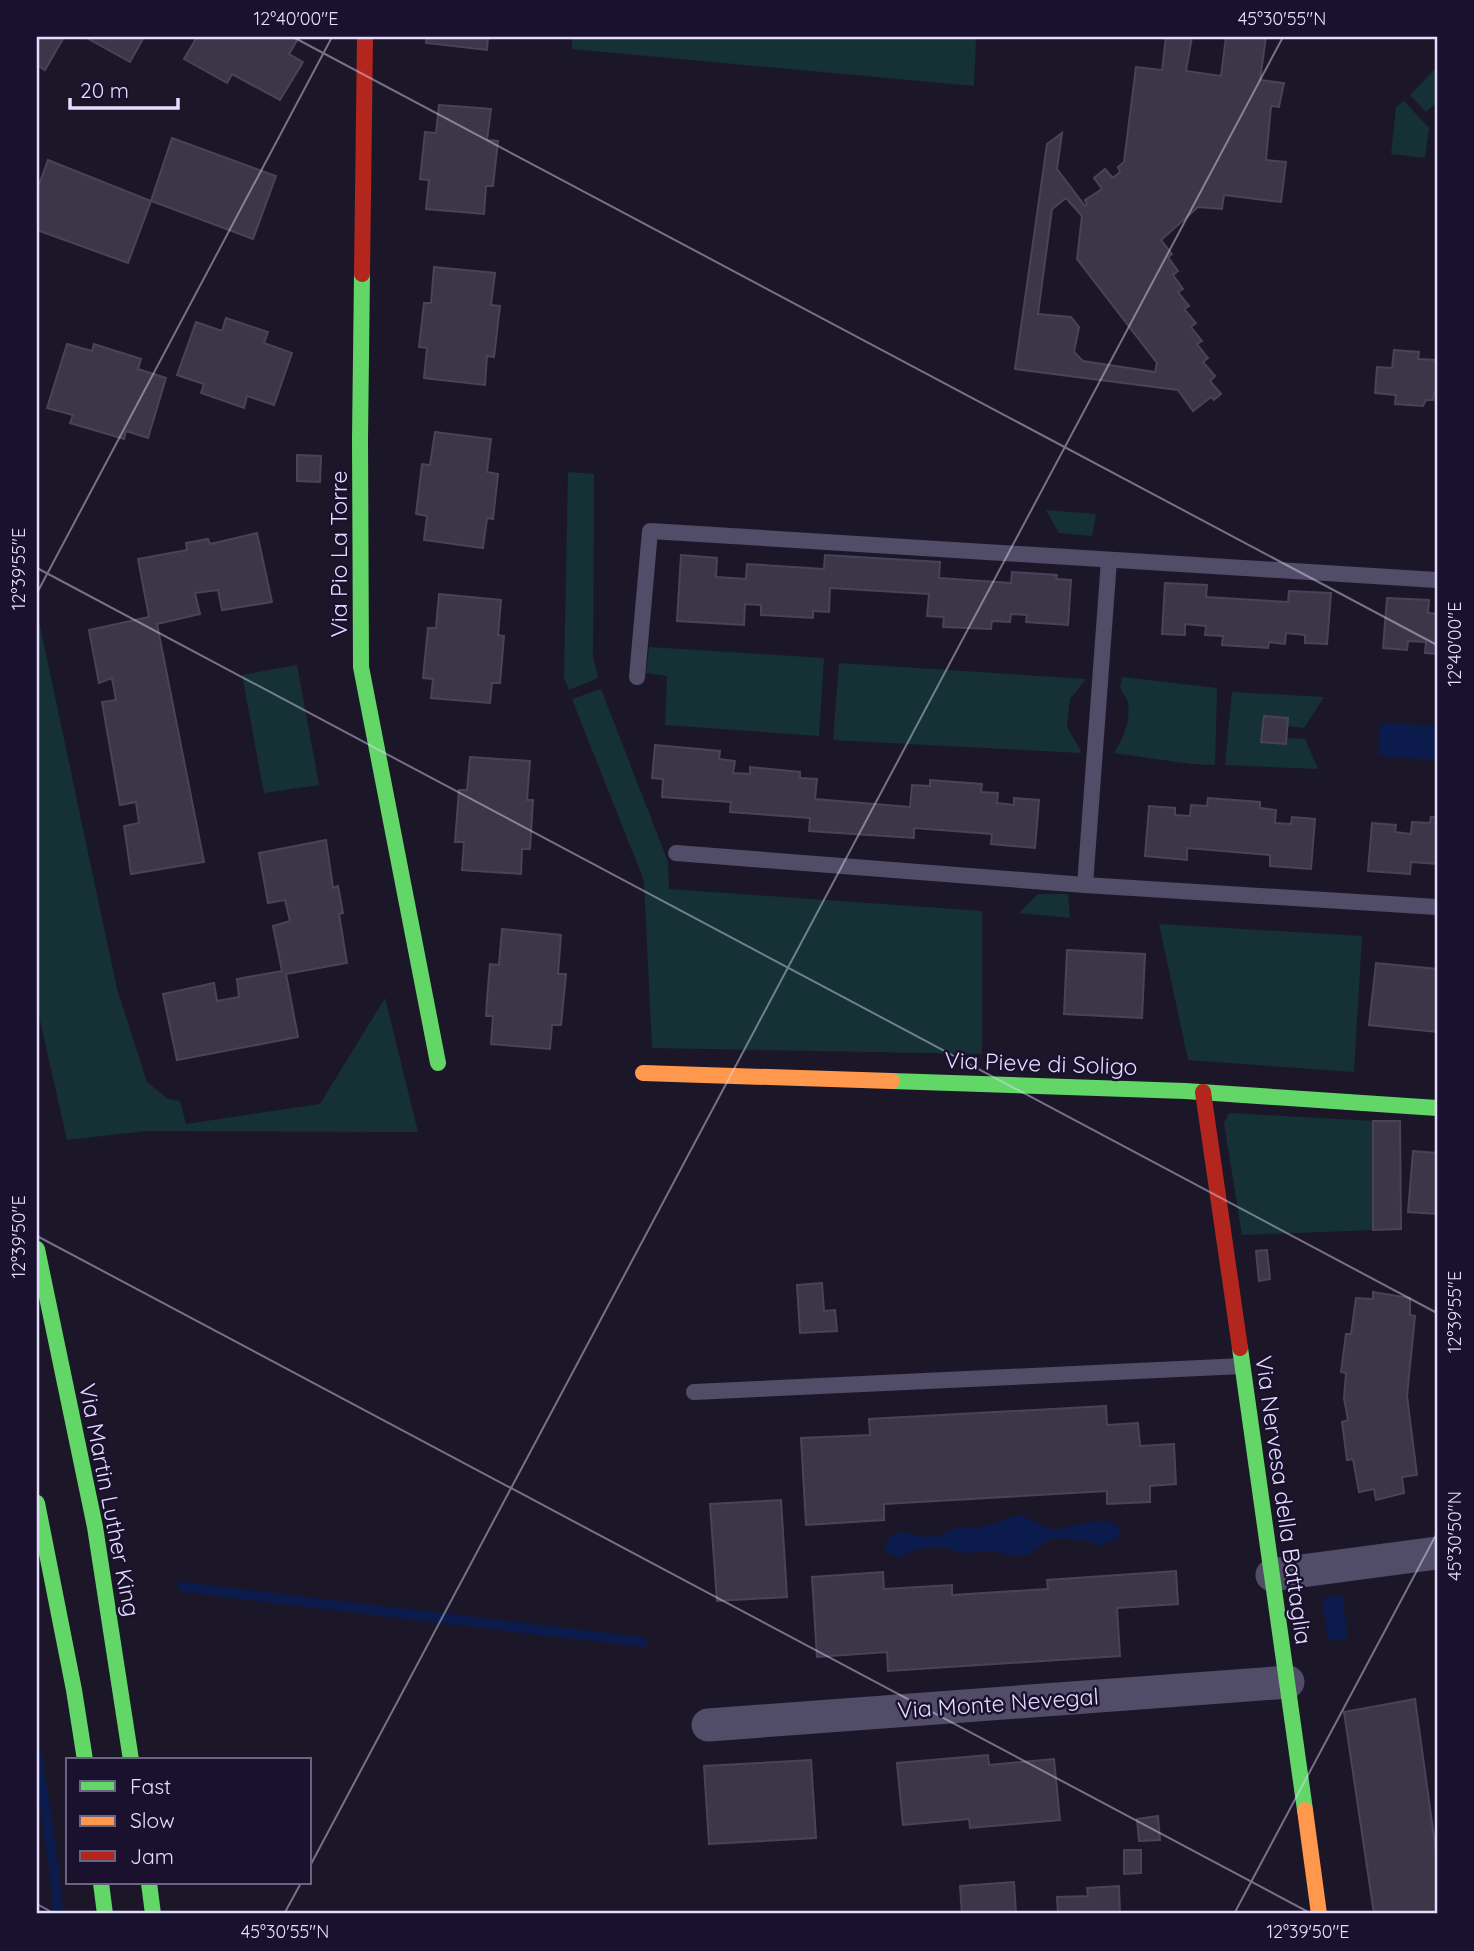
<svg xmlns="http://www.w3.org/2000/svg" width="1474" height="1951" font-family="Quicksand,sans-serif">
<style>
.green{fill:#153136}
.water{fill:#0b1b4b}
.lines{fill:none;stroke-linecap:round;stroke-linejoin:round}
.stream{stroke:#0b1b4b;stroke-width:10}
.building{fill:#3b3648;stroke:#4a425a;stroke-width:2;fill-rule:evenodd}
.lane{stroke:#514d68;stroke-width:16}
.street{stroke:#514d68;stroke-width:33}
.fast{stroke:#63d668;stroke-width:16}
.slow{stroke:#ff974d;stroke-width:16}
.jam{stroke:#b3261e;stroke-width:16}
.ticks{fill:none;stroke:#e5ddff;stroke-width:2;stroke-opacity:0.45}
.labels{text-anchor:middle;dominant-baseline:central;stroke-width:5;stroke-linejoin:round;paint-order:stroke}
.street-label{font-size:23px;fill:#e5ddff;stroke:#19112e}
.neatline{fill:none;stroke:#e5ddff;stroke-width:2.5}
.ticks-label{font-size:18px;text-anchor:middle;fill:#e5ddff}
</style>
<rect width="100%" height="100%" fill="#1c1728"/>
<g class="green">
<polygon points="572,37 976,37 974,86 572,49"/>
<polygon points="1436,68 1437,102 1426,112 1410,95"/>
<polygon points="1404,101 1429,128 1425,158 1391,154 1396,107"/>
<polygon points="568,472 594,474 593,657 598,678 569,690 564,678"/>
<polygon points="1046,510 1096,514 1092,536 1059,533"/>
<polygon points="37,612 117,989 147,1082 168,1099 180,1101 186,1124 320,1104 385,998 418,1132 146,1131 67,1140 37,1007"/>
<polygon points="649,647 824,658 819,736 665,725 667,676 646,673"/>
<polygon points="839,663 1086,679 1070,699 1067,727 1082,753 833,740"/>
<polygon points="297,665 319,785 264,793 242,675"/>
<path d="M1122,677L1217,688L1215,765L1191,764L1114,753C1123,739 1131,721 1128,703C1127,698 1122,692 1120,687Z"/>
<polygon points="601,689 668,862 669,889 982,911 982,1054 652,1048 644,881 572,699"/>
<polygon points="1232,692 1324,697 1304,728 1288,726 1288,718 1264,716 1261,741 1286,744 1287,738 1305,739 1318,769 1225,765"/>
<polygon points="1038,894 1068,894 1070,918 1019,913"/>
<polygon points="1159,924 1362,936 1354,1072 1188,1060"/>
<polygon points="1229,1113 1373,1121 1373,1230 1242,1235 1224,1123"/>
</g>
<g class="water">
<polygon points="1380,723 1437,726 1437,760 1378,756"/>
<path d="M1018,1515C1031,1517 1041,1528 1054,1529C1068,1531 1123,1505 1119,1537L1102,1545H1096L1084,1540L1057,1538L1048,1540L1030,1554L1022,1556H1010L1000,1552L989,1551L963,1553L941,1547L917,1549L898,1558L887,1552L885,1546L890,1536L900,1532L927,1537L940,1535L956,1528L982,1527Z"/>
<polygon points="1342,1595 1348,1638 1328,1641 1322,1598"/>
</g>
<g class="lines">
<g class="stream">
<polyline points="182,1587 642,1642"/>
<polyline points="37,1755 54,1867 58,1914"/>
</g>
</g>
<g class="building">
<polygon points="37,37 64,37 45,70 37,65"/>
<polygon points="85,37 144,37 130,62"/>
<polygon points="197,37 299,37 289,54 303,62 280,100 232,74 227,83 184,59"/>
<polygon points="427,37 488,37 487,50 426,43"/>
<path d="M1166,37H1192L1186,71L1221,76L1226,37H1266L1260,80L1284,83L1279,107L1271,106L1266,160L1286,162L1281,202L1224,195L1222,209L1198,207L1161,240L1172,254L1168,257L1178,271L1173,275L1183,289L1178,292L1189,306L1184,309L1196,323L1191,327L1202,341L1197,344L1208,358L1203,362L1215,376L1210,381L1221,394L1214,400L1211,397L1193,411L1178,390L1015,369L1047,144L1062,133L1057,169L1085,206L1087,204L1085,200L1102,189L1094,178L1105,169L1113,178L1120,172L1118,167L1124,162L1136,67L1162,70ZM1066,198L1082,216L1077,259L1157,363L1155,372L1083,361L1074,352L1079,327L1071,317L1038,314L1052,209Z"/>
<polygon points="439,105 491,109 487,140 498,141 493,186 486,186 484,214 426,209 429,180 420,179 425,132 436,133"/>
<polygon points="172,138 276,176 253,239 151,201"/>
<polygon points="48,160 151,201 128,263 37,230 37,190"/>
<polygon points="434,267 495,273 491,305 500,306 494,357 487,356 485,385 424,378 427,348 419,347 424,303 431,303"/>
<polygon points="226,318 268,332 264,343 292,353 274,405 247,396 244,408 201,393 204,384 177,375 196,322 222,331"/>
<polygon points="67,344 92,351 94,344 141,359 138,369 166,378 148,438 126,431 124,439 70,423 73,415 47,408"/>
<polygon points="1394,350 1419,352 1418,359 1437,360 1437,394 1434,394 1433,400 1426,400 1423,406 1395,404 1396,395 1375,393 1377,367 1392,368"/>
<polygon points="435,432 491,439 487,472 498,474 493,519 487,518 483,548 424,540 427,516 416,514 422,464 430,465"/>
<polygon points="297,455 321,456 320,482 297,481"/>
<polygon points="257,533 272,602 222,610 218,590 195,593 200,614 157,624 204,862 131,874 124,826 139,823 136,802 120,805 102,702 116,700 112,678 99,683 89,630 149,617 138,559 187,550 186,543 208,539 210,544"/>
<polygon points="681,555 717,558 716,577 746,579 747,564 824,569 825,555 940,562 939,578 1011,583 1012,572 1057,575 1056,579 1071,580 1068,625 1026,622 1027,615 1011,614 1010,622 992,621 991,629 943,627 944,617 927,616 929,594 830,588 829,612 813,611 813,618 761,615 761,605 745,604 744,625 677,621"/>
<polygon points="1165,583 1207,585 1206,597 1288,602 1289,591 1331,593 1327,644 1305,643 1305,635 1286,633 1285,644 1269,642 1268,648 1222,645 1223,636 1205,635 1206,626 1185,624 1185,635 1162,634"/>
<polygon points="439,594 501,600 498,635 504,636 500,683 492,683 490,703 431,698 433,679 423,678 428,628 436,628"/>
<polygon points="1387,598 1429,600 1428,613 1437,614 1437,654 1425,653 1426,642 1408,641 1407,650 1383,648"/>
<polygon points="1264,716 1288,718 1286,744 1261,742"/>
<polygon points="655,745 720,751 719,759 735,761 733,773 750,774 750,767 800,772 800,778 817,779 815,799 910,807 912,785 930,786 930,780 982,784 981,792 998,793 997,803 1014,805 1014,798 1039,800 1035,848 991,844 992,834 914,828 914,838 809,831 810,818 730,812 731,802 662,797 663,779 652,778"/>
<polygon points="470,757 530,761 527,800 533,800 530,849 522,849 521,874 462,870 464,842 455,842 459,790 467,790"/>
<polygon points="1208,798 1260,802 1260,808 1276,810 1275,823 1291,824 1292,817 1315,819 1311,869 1270,866 1270,855 1187,848 1187,860 1145,856 1149,806 1175,808 1175,815 1190,816 1191,805 1207,806"/>
<polygon points="1431,817 1437,817 1437,864 1411,862 1410,874 1368,871 1372,823 1396,825 1395,832 1411,834 1412,822 1430,823"/>
<polygon points="326,840 333,888 338,886 343,913 339,914 347,963 286,974 298,1037 177,1060 163,994 214,983 217,1001 239,997 237,979 282,971 273,926 290,921 285,900 268,903 259,853"/>
<polygon points="502,929 561,935 558,974 566,974 561,1025 552,1025 550,1049 491,1044 493,1016 486,1016 487,999 490,964 499,965"/>
<polygon points="1067,950 1145,954 1142,1018 1064,1014"/>
<polygon points="1376,963 1437,969 1437,1032 1369,1025"/>
<polygon points="1373,1121 1400,1121 1401,1229 1373,1230"/>
<polygon points="1413,1151 1437,1153 1437,1214 1408,1212"/>
<polygon points="1267,1250 1270,1279 1259,1281 1256,1251"/>
<polygon points="822,1283 824,1311 835,1310 837,1331 800,1333 797,1285"/>
<polygon points="1373,1292 1410,1298 1410,1315 1415,1316 1407,1396 1417,1475 1402,1477 1404,1493 1376,1500 1374,1489 1359,1492 1353,1459 1347,1460 1342,1422 1348,1420 1344,1398 1346,1373 1341,1372 1346,1334 1351,1334 1356,1298 1373,1299"/>
<polygon points="1106,1406 1107,1425 1138,1423 1140,1446 1174,1444 1176,1484 1150,1486 1150,1502 1107,1504 1107,1491 884,1504 884,1520 806,1525 801,1438 870,1435 869,1419"/>
<polygon points="781,1500 787,1597 717,1601 710,1504"/>
<polygon points="1176,1571 1178,1604 1117,1608 1120,1656 888,1671 887,1652 817,1657 812,1577 883,1572 884,1589 952,1585 952,1595 1048,1589 1047,1580"/>
<polygon points="1415,1699 1437,1859 1437,1914 1374,1914 1344,1712"/>
<polygon points="988,1755 989,1765 1054,1759 1060,1820 970,1828 969,1819 903,1825 897,1763"/>
<polygon points="811,1760 816,1838 709,1844 704,1766"/>
<polygon points="1158,1816 1160,1840 1139,1841 1137,1819"/>
<polygon points="1124,1850 1141,1850 1141,1873 1124,1874"/>
<polygon points="1014,1882 1016,1914 962,1914 960,1886"/>
<polygon points="1119,1886 1120,1914 1058,1914 1057,1897 1088,1896 1087,1888"/>
</g>
<g class="lines">
<g class="lane">
<polyline points="637,677 650,531 1437,580"/>
<polyline points="676,853 1085,885 1437,907"/>
<polyline points="1085,885 1109,560"/>
<polyline points="694,1392 1242,1366"/>
</g>
<g class="street">
<polyline points="1272,1575 1437,1553"/>
<polyline points="708,1725 1288,1682"/>
</g>
<g class="fast">
<polyline points="362,274 360,438 361,667 438,1063"/>
<polyline points="892,1081 1185,1091 1437,1108"/>
<polyline points="37,1249 95,1527 131,1760"/>
<polyline points="1240,1348 1305,1810"/>
<polyline points="37,1503 74,1690 85,1760"/>
<polyline points="101,1883 105,1914"/>
<polyline points="149,1883 153,1914"/>
</g>
<g class="slow">
<polyline points="643,1073 892,1081"/>
<polyline points="1305,1810 1319,1914"/>
</g>
<g class="jam">
<polyline points="362,274 365,37"/>
<polyline points="1203,1092 1240,1348"/>
</g>
</g>
<path class="ticks" d="M293,37L1437,645M37,568L1437,1313M37,593L332,37M37,1236L1312,1914M310,1866L1283,37M37,1904L55,1914M284,1914L301,1883M1234,1914L1437,1533"/>
<g class="labels">
<g class="street-label">
<text transform="translate(338 554) rotate(-90)">Via Pio La Torre</text>
<text transform="translate(1041 1063) rotate(2)">Via Pieve di Soligo</text>
<text transform="translate(110 1500) rotate(79)">Via Martin Luther King</text>
<text transform="translate(1284 1500) rotate(82)">Via Nervesa della Battaglia</text>
<text transform="translate(998 1703) rotate(-4)">Via Monte Nevegal</text>
</g>
</g>
<rect width="1474" height="1951" fill="none" stroke="#19112e" stroke-width="77"/>
<rect x="66" y="1758" width="245" height="126" fill="#19112e" stroke="#6b6382" stroke-width="2"/>
<rect x="80" y="1781" width="35" height="10" fill="#63d668" stroke="#6b6382" stroke-width="2"/>
<text x="130" y="1794" font-size="21" fill="#e5ddff">Fast</text>
<rect x="80" y="1816" width="35" height="10" fill="#ff974d" stroke="#6b6382" stroke-width="2"/>
<text x="130" y="1828" font-size="21" fill="#e5ddff">Slow</text>
<rect x="80" y="1851" width="35" height="10" fill="#b3261e" stroke="#6b6382" stroke-width="2"/>
<text x="130" y="1864" font-size="21" fill="#e5ddff">Jam</text>
<path d="M70 98v10h108v-10" fill="none" stroke="#e5ddff" stroke-width="3.5"/>
<text x="80" y="98" font-size="21" fill="#e5ddff" stroke="#19112e" stroke-width="5" paint-order="stroke">20 m</text>
<rect x="38" y="38" width="1398" height="1874" class="neatline"/>
<g class="ticks-label">
<text x="296" y="25">12°40'00"E</text>
<text x="1282" y="25">45°30'55"N</text>
<text transform="translate(19 569) rotate(-90)" y="6">12°39'55"E</text>
<text transform="translate(1455 644) rotate(-90)" y="6">12°40'00"E</text>
<text transform="translate(19 1237) rotate(-90)" y="6">12°39'50"E</text>
<text transform="translate(1455 1312) rotate(-90)" y="6">12°39'55"E</text>
<text transform="translate(1455 1536) rotate(-90)" y="6">45°30'50"N</text>
<text x="285" y="1938">45°30'55"N</text>
<text x="1308" y="1938">12°39'50"E</text>
</g>
</svg>
